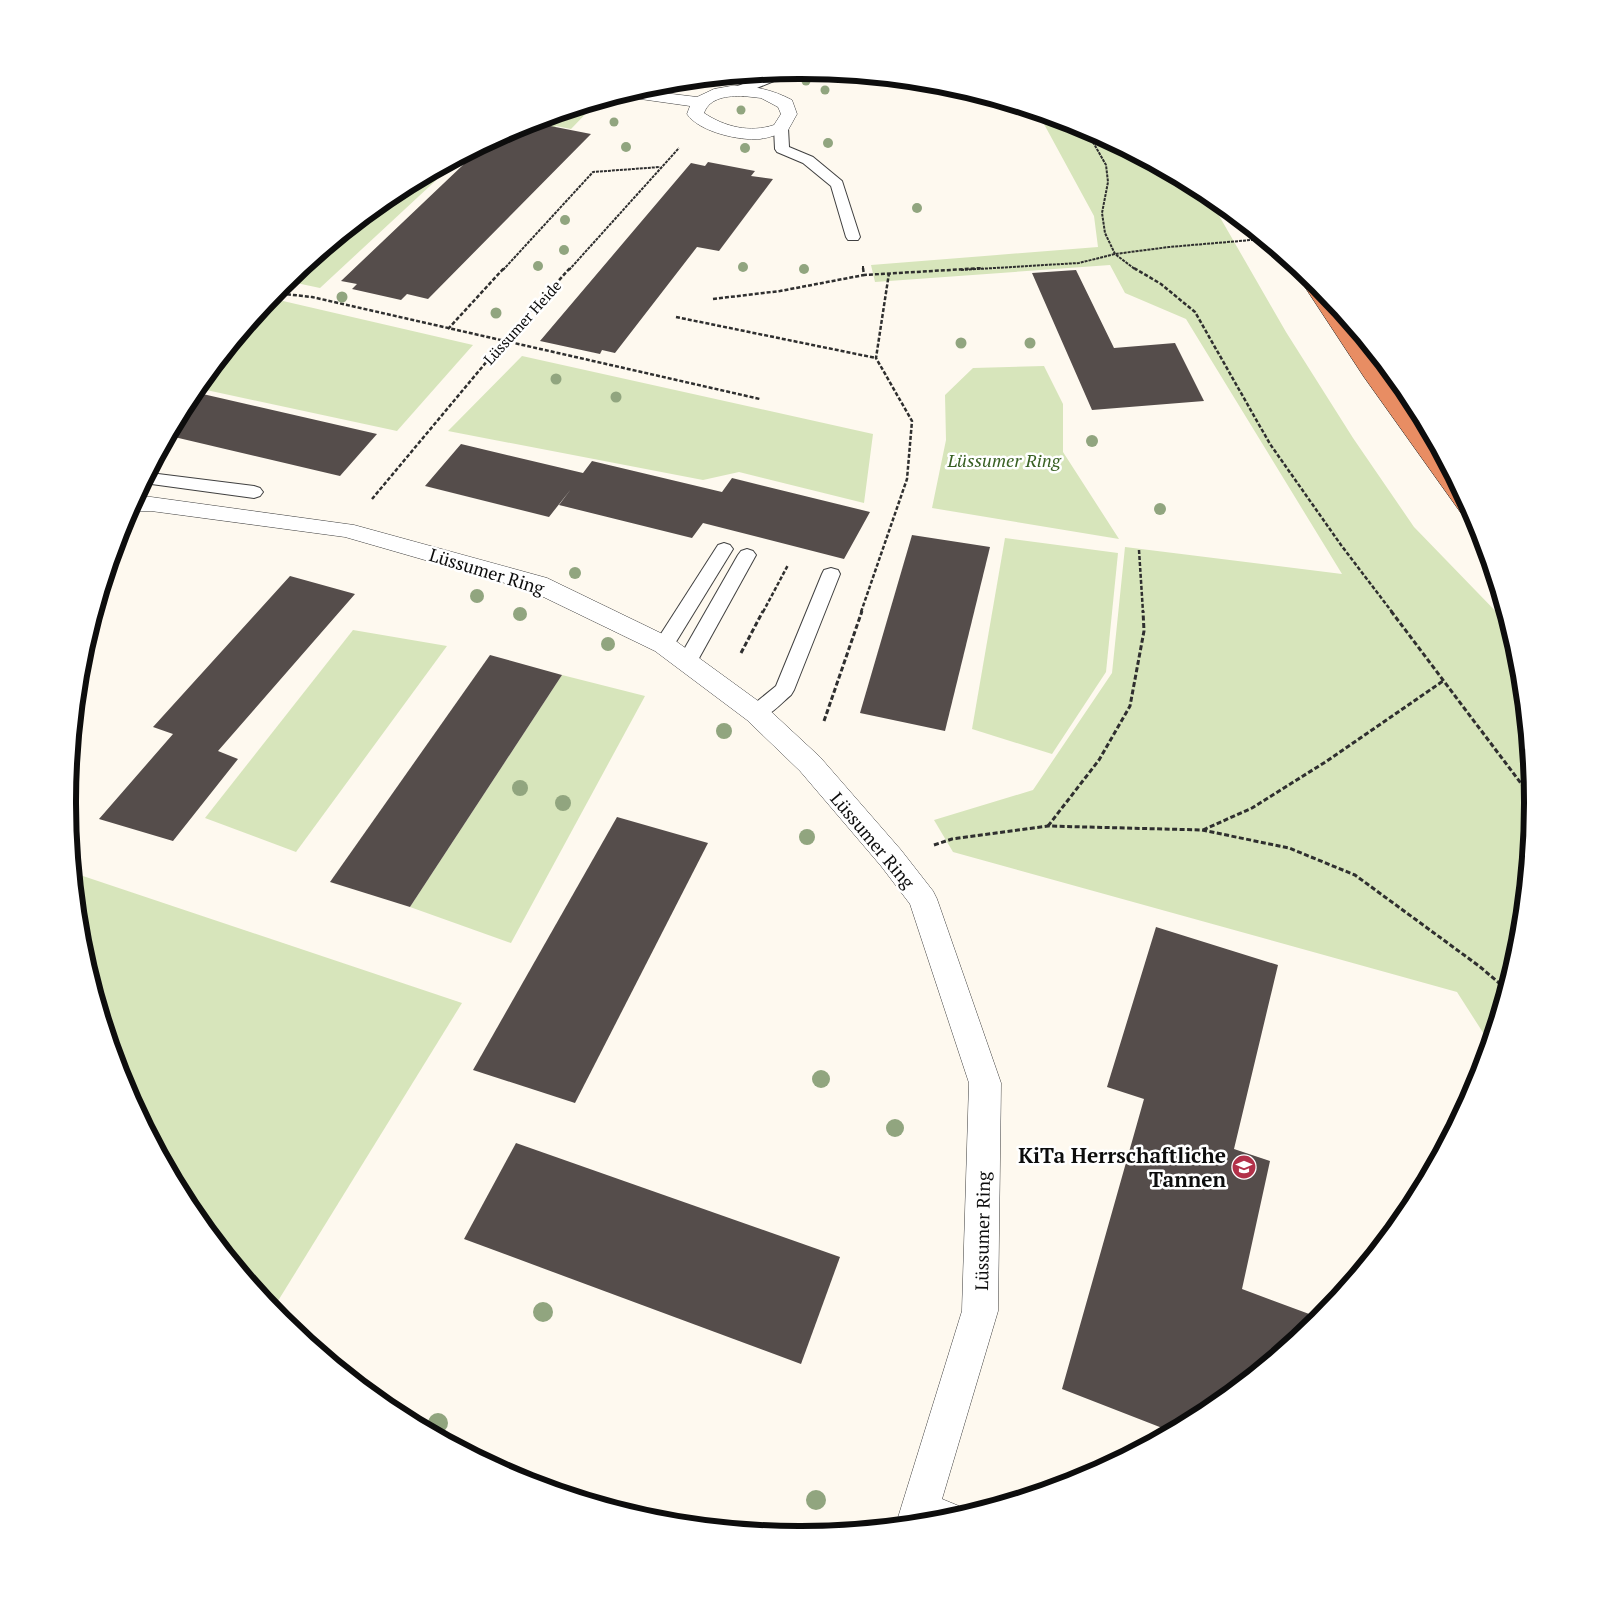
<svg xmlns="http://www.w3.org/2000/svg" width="1600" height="1605" font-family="'PT Serif',serif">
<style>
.green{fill:#d7e5bb}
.building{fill:#554d4b}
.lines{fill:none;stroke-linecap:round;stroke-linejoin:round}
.lane-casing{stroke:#404040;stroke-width:2}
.street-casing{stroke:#404040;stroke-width:1}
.highway-casing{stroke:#1e1e1e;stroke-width:1}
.path-far2{stroke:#2f2f2f;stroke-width:2;stroke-dasharray:3 1;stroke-linecap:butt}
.path-far1{stroke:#2f2f2f;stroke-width:2.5;stroke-dasharray:4 2;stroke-linecap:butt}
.path{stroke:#2f2f2f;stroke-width:3;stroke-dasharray:5 2.5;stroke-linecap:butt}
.lane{fill:#fff;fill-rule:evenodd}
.street{fill:#fff;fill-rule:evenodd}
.highway{fill:#e88d63;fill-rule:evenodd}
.tree{fill:#91a57f}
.labels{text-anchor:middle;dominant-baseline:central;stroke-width:5;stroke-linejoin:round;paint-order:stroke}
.far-street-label{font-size:15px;fill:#0d0d0d;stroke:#fff}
.park-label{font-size:18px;font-style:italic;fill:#386023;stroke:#fff}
.street-label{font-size:18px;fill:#0d0d0d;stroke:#fff}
.near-poi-label{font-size:21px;font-weight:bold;fill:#0d0d0d;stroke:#fff;text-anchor:end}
.rim{fill:none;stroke:#0d0d0d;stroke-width:6}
</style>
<rect width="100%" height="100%" fill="#fef9ef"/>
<g class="green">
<polygon points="758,74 733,85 706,83 706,79"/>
<polygon points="597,102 571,129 556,126 548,134 530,123"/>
<polygon points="1038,113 1081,126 1206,193 1286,332 1353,438 1414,527 1508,624 1518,660 1532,803 1518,946 1489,1042 1457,992 953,852 934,820 1033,790 1112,673 1125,547 1342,574 1186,319 1125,293 1110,265 875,282 871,265 1098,247 1094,216"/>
<polygon points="460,158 320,288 287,281 393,193"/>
<polygon points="283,301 473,345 397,431 197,388 260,311"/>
<polygon points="522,356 873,434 864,503 739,472 703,480 448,431"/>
<polygon points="1044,366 1063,404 1063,452 1119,539 932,508 946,440 945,395 973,368"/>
<polygon points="1005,538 1118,553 1106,672 1052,754 972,729"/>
<polygon points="353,630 447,646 296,852 205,818"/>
<polygon points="562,675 645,696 511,943 410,907"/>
<polygon points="74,873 462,1003 273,1309 191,1209 123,1083 82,945"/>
</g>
<g class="building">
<polygon points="530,122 591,134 428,299 407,294 401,300 352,289 357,284 341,281 484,145 520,126"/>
<polygon points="708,162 755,171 751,176 773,179 719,251 697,247 615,353 602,350 600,354 540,341 691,163 705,166"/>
<polygon points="1076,270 1114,348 1175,343 1204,401 1092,410 1032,273"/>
<polygon points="194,392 377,434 340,476 170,436"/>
<polygon points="461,444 583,473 592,461 722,492 732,478 870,512 844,559 703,523 692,538 559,505 571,489 549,517 425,486"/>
<polygon points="912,535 990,547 945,731 860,713"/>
<polygon points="290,576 355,594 218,751 238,759 173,841 99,819 173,734 153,727"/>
<polygon points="490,655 562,675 410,907 330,882"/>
<polygon points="617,817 708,843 575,1103 473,1070"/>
<polygon points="1156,927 1278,965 1234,1149 1270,1161 1242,1289 1320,1318 1207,1412 1170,1431 1062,1389 1144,1099 1107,1087"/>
<polygon points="516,1143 840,1257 801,1364 464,1239"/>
</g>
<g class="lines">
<defs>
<g id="lane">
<polygon points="793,71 791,74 740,95 730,95 729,92 730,89 771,73"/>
<polygon points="781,124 788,128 789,147 813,157 842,181 860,237 858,240 848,240 846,237 831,186 803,163 777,152 775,149 774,128"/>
<polygon points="150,473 254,486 260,488 263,492 260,496 254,498 144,483"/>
<polygon points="724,543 730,545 733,549 671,650 664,652 657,650 654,645 657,640 718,545"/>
<polygon points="747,549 753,551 756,555 698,660 695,665 688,667 681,665 678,660 738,555 741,551"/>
<path d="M831,568L838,570L840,574L794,690L791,695C779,705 765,723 749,718L746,713L749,708L776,686L822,574L824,570Z"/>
</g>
<g id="street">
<path d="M731,86C753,85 773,90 792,100L797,114L787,132C778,134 769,138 760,139C740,141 699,132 687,114L690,106L619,96L639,90L697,97L714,89ZM743,96L761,98L778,107L781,114L774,125C750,133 725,127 704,113C710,97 728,96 743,96Z"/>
<polygon points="136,497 151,497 354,525 547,578 673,639 765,706 820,757 901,850 933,891 937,899 1001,1083 998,1311 942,1499 959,1506 962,1515 943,1521 896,1526 896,1524 962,1311 969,1083 910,904 881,866 800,771 747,720 655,651 529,590 345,537 151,511 129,512"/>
</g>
<polygon id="highway" points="1301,271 1318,285 1345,317 1383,374 1438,449 1473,514 1461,513 1364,377 1297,275"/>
</defs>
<use href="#lane" class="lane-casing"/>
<use href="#street" class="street-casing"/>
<use href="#highway" class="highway-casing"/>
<g class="path-far2">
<polyline points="1085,128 1106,165 1108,182 1102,213 1105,233 1115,254 1136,270"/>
<polyline points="863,266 863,270"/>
<polyline points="503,270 593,172 660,167"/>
<polyline points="569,270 679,148"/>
<polyline points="961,270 1079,263 1115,254 1169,247 1263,239"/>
</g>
<g class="path-far1">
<polyline points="863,268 864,275 983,268"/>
<polyline points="1134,268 1161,284 1195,312 1270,444 1341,545 1392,612"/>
<polyline points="275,293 312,297 760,399"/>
<polyline points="713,299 780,291 864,275"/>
<polyline points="676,317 876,358"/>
<polyline points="448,329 504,268"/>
<polyline points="372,499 503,342 570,268"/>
<polyline points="1139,550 1143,612"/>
<polyline points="763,612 788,565"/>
<polyline points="861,612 907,479 912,421 876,358 889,273"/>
</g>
<g class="path">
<polyline points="1391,611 1532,798"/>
<polyline points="741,653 763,611"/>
<polyline points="824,721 862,611"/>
<polyline points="1048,826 1099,760 1130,706 1144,631 1143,611"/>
<polyline points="1203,830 1252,808 1327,761 1443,681"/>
<polyline points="934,845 952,839 1048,826 1202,830 1289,848 1355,875 1479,966 1505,988"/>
</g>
<use href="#lane" class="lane"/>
<use href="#street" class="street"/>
<use href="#highway" class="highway"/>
</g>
<g class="tree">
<circle cx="806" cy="81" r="4.5"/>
<circle cx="825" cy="90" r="4.5"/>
<circle cx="741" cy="110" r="4.5"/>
<circle cx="614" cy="122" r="4.5"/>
<circle cx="828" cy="143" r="5"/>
<circle cx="626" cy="147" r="5"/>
<circle cx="745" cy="148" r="5"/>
<circle cx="917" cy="208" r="5"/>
<circle cx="565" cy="220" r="5"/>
<circle cx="564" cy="250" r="5"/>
<circle cx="538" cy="266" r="5"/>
<circle cx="743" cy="267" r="5"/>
<circle cx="804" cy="269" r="5"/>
<circle cx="342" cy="297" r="5.5"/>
<circle cx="496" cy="313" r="5.5"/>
<circle cx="961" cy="343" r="5.5"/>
<circle cx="1030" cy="343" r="5.5"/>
<circle cx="556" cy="379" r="5.5"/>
<circle cx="616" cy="397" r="5.5"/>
<circle cx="1092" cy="441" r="6"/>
<circle cx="1160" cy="509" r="6"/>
<circle cx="575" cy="573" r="6"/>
<circle cx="477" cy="596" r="7"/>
<circle cx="520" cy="614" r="7"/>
<circle cx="608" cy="644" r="7"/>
<circle cx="724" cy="731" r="8"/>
<circle cx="520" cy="788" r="8"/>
<circle cx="563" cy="803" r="8"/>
<circle cx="807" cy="837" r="8"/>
<circle cx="821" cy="1079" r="9"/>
<circle cx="895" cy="1128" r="9"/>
<circle cx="543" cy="1312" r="10"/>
<circle cx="438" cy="1423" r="10"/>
<circle cx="816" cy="1500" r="10"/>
</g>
<defs>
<symbol id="school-disc" viewBox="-11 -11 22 22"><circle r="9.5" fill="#b23149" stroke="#fff"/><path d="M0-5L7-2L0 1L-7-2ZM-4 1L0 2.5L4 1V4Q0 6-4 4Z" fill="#fff"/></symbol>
</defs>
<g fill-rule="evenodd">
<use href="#school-disc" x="1230" y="1153" width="28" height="28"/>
</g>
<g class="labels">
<g class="far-street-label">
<text transform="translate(522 322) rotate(-48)">Lüssumer Heide</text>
</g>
<g class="park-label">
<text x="1004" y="460">Lüssumer Ring</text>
</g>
<g class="street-label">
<text transform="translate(487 571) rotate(17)">Lüssumer Ring</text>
<text transform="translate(873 840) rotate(50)">Lüssumer Ring</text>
<text transform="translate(982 1231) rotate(-89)">Lüssumer Ring</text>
</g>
<g class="near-poi-label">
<text x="1226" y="1155">KiTa Herrschaftliche<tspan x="1226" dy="24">Tannen</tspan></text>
</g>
</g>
<path d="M0 0H1600V1605H0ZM799 79H801A723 723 0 0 1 1524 802V803A723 723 0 0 1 801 1526H799A723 723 0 0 1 76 803V802A723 723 0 0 1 799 79Z" fill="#fff" fill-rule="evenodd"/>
<path class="rim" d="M799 79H801A723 723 0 0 1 1524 802V803A723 723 0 0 1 801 1526H799A723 723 0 0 1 76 803V802A723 723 0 0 1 799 79Z"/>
</svg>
